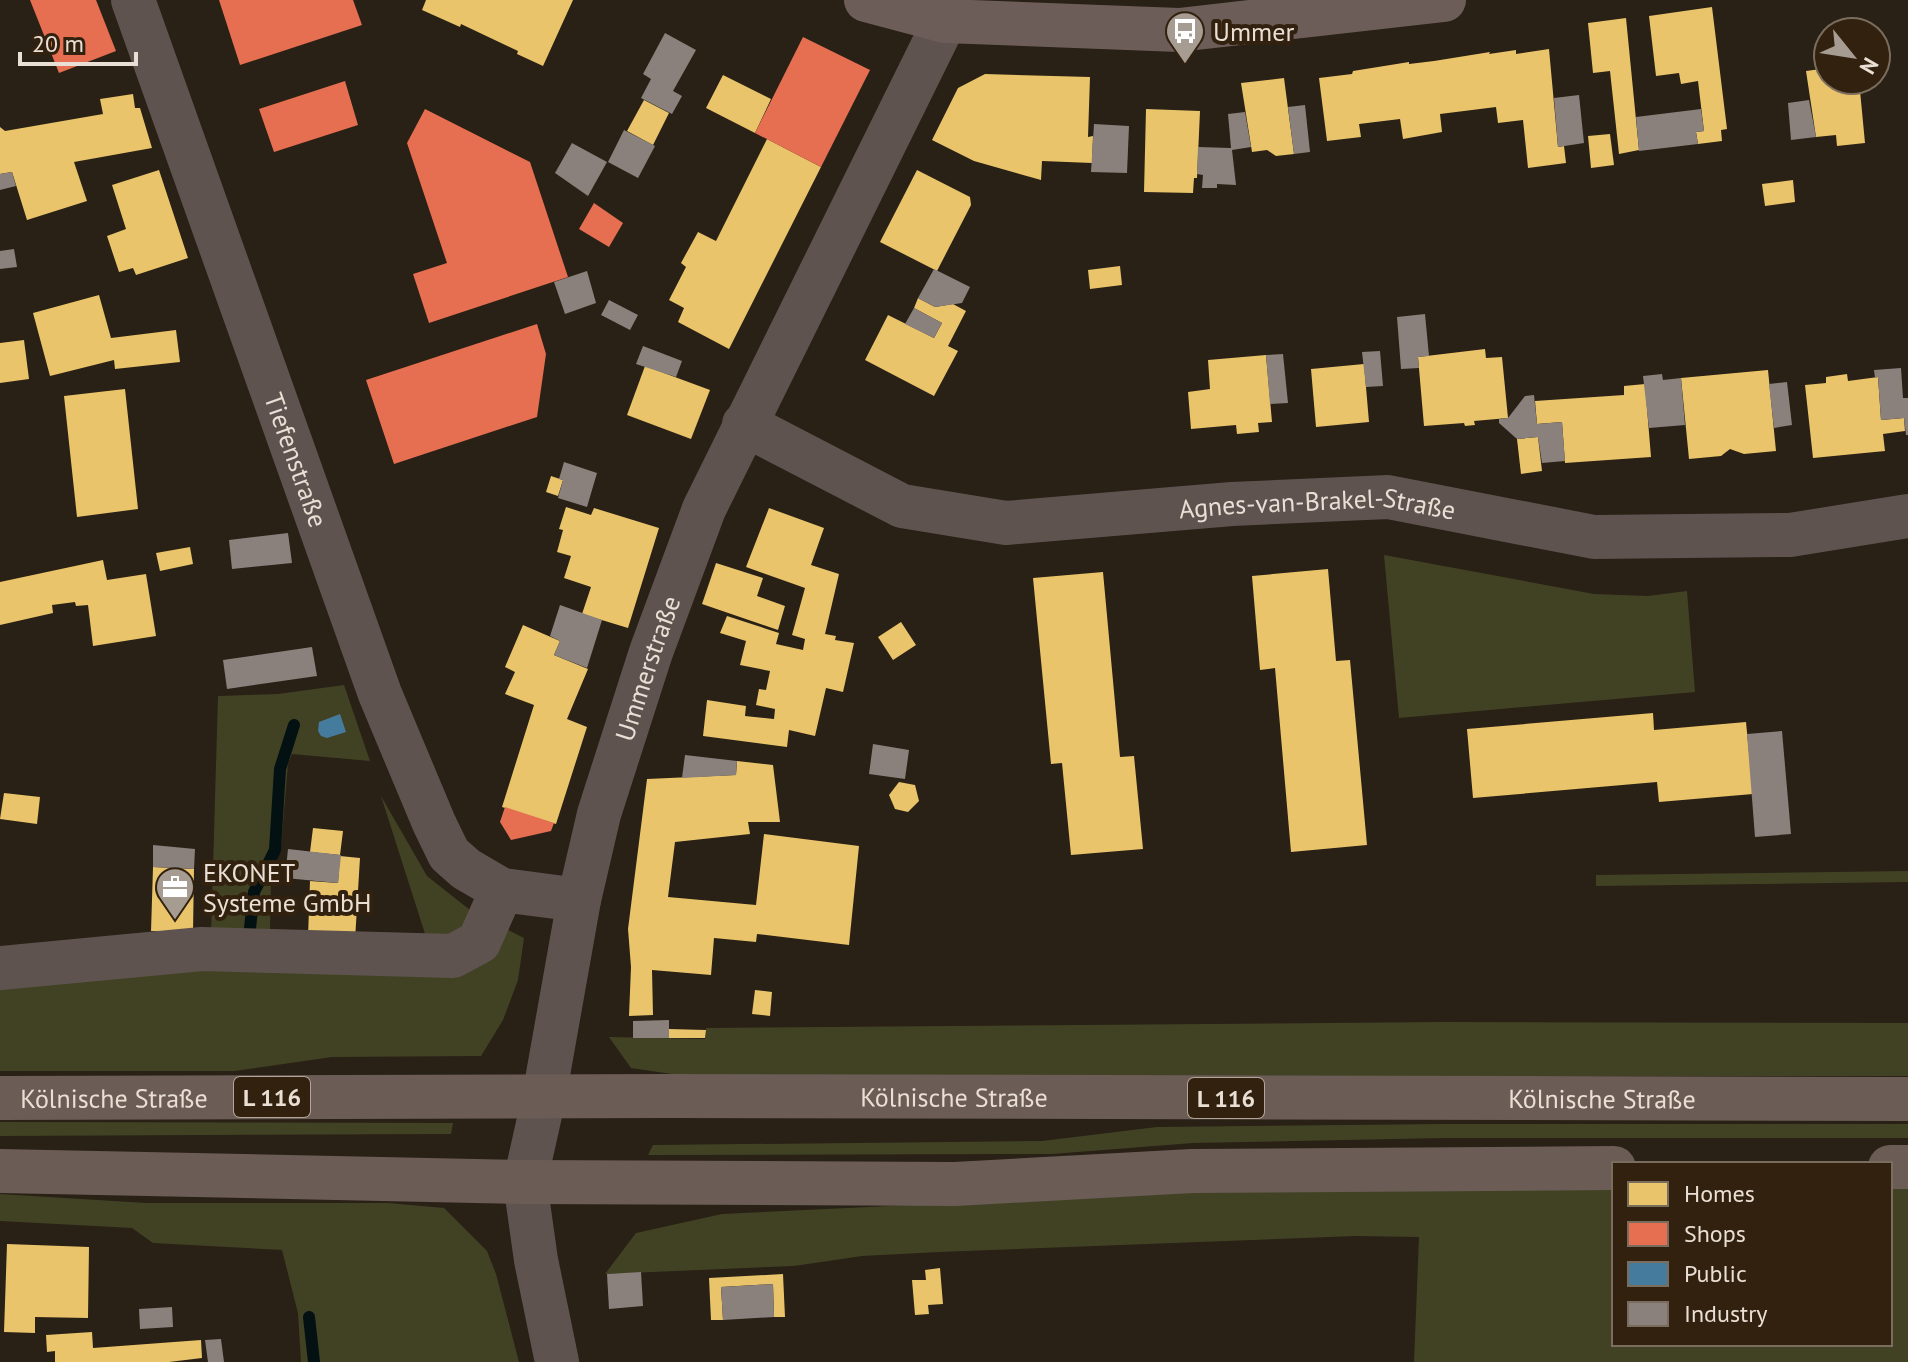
<svg xmlns="http://www.w3.org/2000/svg" width="1908" height="1362" font-family="'PT Sans',sans-serif">
<style>
.green{fill:#414224}
.homes{fill:#e9c46a}
.shops{fill:#e76f51}
.public{fill:#457b9d}
.industry{fill:#8a817c}
.lines{fill:none;stroke-linecap:round;stroke-linejoin:round}
.stream{stroke:#041113;stroke-width:12}
.minor{stroke:#5f5350;stroke-width:44}
.secondary{stroke:#6d5d59;stroke-width:44}
.primary{stroke:#6b5c56;stroke-width:44}
.labels{text-anchor:middle;dominant-baseline:central;stroke-width:8;stroke-linejoin:round;paint-order:stroke}
.shield{fill:#31210e;stroke:#b2a699;stroke-width:2}
.shield-label{font-size:24px;font-weight:bold;fill:#eadfd4}
.poi-label{font-size:26px;fill:#eadfd4;stroke:#31210e;text-anchor:start}
.street-label{font-size:26px;fill:#eadfd4;stroke:#31210e}
</style>
<rect width="100%" height="100%" fill="#292016"/>
<g class="green">
<polygon points="1384,555 1594,594 1648,596 1687,591 1695,692 1399,718"/>
<polygon points="344,685 370,761 292,754 288,764 281,848 271,872 270,936 211,937 218,696 278,694"/>
<polygon points="381,796 427,876 475,914 462,935 427,940"/>
<polygon points="1908,871 1908,882 1596,886 1596,875"/>
<polygon points="502,927 524,938 518,980 503,1020 481,1056 332,1057 235,1071 0,1071 0,977 212,960 429,969"/>
<polygon points="1444,1022 1908,1023 1908,1076 685,1076 631,1068 609,1037 705,1039 706,1028"/>
<polygon points="0,1122 453,1123 451,1134 0,1136"/>
<polygon points="1444,1124 1908,1124 1908,1138 1444,1138 1193,1143 1052,1154 648,1155 653,1145 1042,1141 1157,1127"/>
<polygon points="1614,1189 1614,1344 1890,1344 1890,1189 1908,1189 1908,1362 1414,1362 1419,1237 1356,1236 939,1252 862,1256 794,1266 605,1274 636,1233 722,1214 1209,1191"/>
<polygon points="0,1194 146,1203 388,1203 444,1208 487,1251 496,1274 519,1362 301,1362 298,1313 282,1250 153,1243 132,1228 0,1221"/>
</g>
<g class="homes">
<polygon points="426,0 573,0 543,66 517,54 518,51 461,24 460,27 422,10"/>
<polygon points="1712,7 1727,129 1721,130 1722,141 1698,144 1696,132 1704,131 1698,81 1681,84 1679,73 1656,76 1649,16"/>
<polygon points="1626,18 1639,150 1619,154 1610,71 1593,73 1588,23"/>
<polygon points="1549,49 1558,147 1564,146 1566,163 1528,168 1523,120 1498,123 1496,107 1440,114 1442,132 1403,139 1400,119 1359,124 1361,137 1327,141 1319,78 1352,74 1353,71 1409,62 1409,64 1434,61 1490,52 1489,54 1516,50 1516,54"/>
<polygon points="1828,68 1828,80 1859,80 1865,143 1837,146 1836,135 1816,137 1806,71"/>
<polygon points="985,74 1090,77 1088,137 1093,136 1092,163 1042,161 1041,180 974,161 932,140 958,88"/>
<polygon points="723,75 771,99 755,133 706,108"/>
<polygon points="1284,78 1294,154 1276,156 1267,150 1252,152 1241,83"/>
<polygon points="133,94 135,108 140,108 152,148 74,162 87,201 27,220 12,172 0,174 0,127 5,131 103,114 100,99"/>
<polygon points="644,100 669,113 653,145 627,131"/>
<polygon points="1146,109 1200,111 1197,178 1194,178 1193,193 1144,192"/>
<polygon points="1610,134 1614,165 1591,168 1588,136"/>
<polygon points="767,139 821,167 729,349 678,322 684,308 669,300 686,267 681,263 698,232 716,241"/>
<polygon points="159,170 188,258 136,275 133,268 119,272 107,236 126,229 112,185"/>
<polygon points="917,170 970,197 971,205 937,271 880,242"/>
<polygon points="1793,180 1795,202 1765,206 1762,184"/>
<polygon points="1120,266 1122,285 1090,289 1088,270"/>
<polygon points="99,295 111,338 176,330 180,362 115,369 114,360 50,376 33,313"/>
<polygon points="918,298 935,307 953,304 966,311 948,346 958,351 934,396 865,360 888,315 934,338 942,323 914,308"/>
<polygon points="24,340 29,379 0,383 0,343"/>
<polygon points="1485,349 1486,358 1502,357 1508,418 1474,421 1475,425 1465,426 1464,423 1424,426 1418,357"/>
<polygon points="1266,355 1272,422 1258,423 1259,432 1237,434 1236,425 1191,429 1188,392 1210,389 1208,360"/>
<polygon points="1364,364 1369,422 1316,427 1311,369"/>
<polygon points="645,366 710,390 691,439 627,415"/>
<polygon points="1768,370 1776,451 1744,454 1730,449 1721,456 1689,459 1681,378"/>
<polygon points="1847,374 1848,381 1878,377 1881,420 1904,418 1905,431 1883,434 1885,451 1813,458 1805,385 1826,383 1826,377"/>
<polygon points="1645,384 1651,457 1565,463 1562,422 1537,424 1535,401 1624,395 1624,386"/>
<polygon points="125,389 138,509 77,517 64,396"/>
<polygon points="1538,437 1542,471 1521,474 1517,439"/>
<polygon points="551,476 563,480 558,496 546,492"/>
<polygon points="566,507 591,515 594,508 659,528 628,628 582,614 591,587 564,578 571,556 557,552 563,530 559,529"/>
<polygon points="769,508 824,528 811,565 839,574 825,634 836,636 835,640 854,643 843,692 826,688 815,736 789,730 787,747 703,736 707,700 746,706 745,716 774,719 775,709 756,705 759,689 766,690 770,671 740,665 746,641 720,633 727,616 779,633 776,644 803,650 805,639 792,635 805,588 746,567"/>
<polygon points="190,547 193,564 160,571 156,553"/>
<polygon points="103,560 107,580 146,574 156,636 93,646 88,605 76,606 75,602 52,605 53,613 0,625 0,582"/>
<polygon points="716,563 763,578 757,596 785,606 778,630 702,604"/>
<polygon points="1328,569 1336,661 1350,660 1367,845 1291,852 1275,668 1260,670 1252,576"/>
<polygon points="1103,572 1120,757 1134,756 1143,849 1071,855 1062,763 1051,764 1033,578"/>
<polygon points="901,622 916,645 893,660 878,637"/>
<polygon points="523,625 560,641 554,655 588,669 567,719 587,727 556,824 502,807 534,705 505,694 515,672 505,667"/>
<polygon points="1653,713 1654,730 1746,722 1753,794 1659,802 1657,782 1473,798 1467,729"/>
<polygon points="737,761 773,765 780,822 748,822 750,834 675,842 668,897 756,905 764,834 859,846 849,945 757,934 756,942 714,938 711,975 652,970 653,1015 629,1016 631,967 628,929 647,779 736,775"/>
<polygon points="899,782 915,785 919,801 908,812 895,809 889,795"/>
<polygon points="4,793 40,797 37,824 0,819"/>
<polygon points="313,828 343,831 340,855 310,852"/>
<polygon points="340,856 360,858 355,940 308,937 310,881 338,883"/>
<polygon points="153,867 194,869 193,932 151,931"/>
<polygon points="755,990 772,992 770,1016 752,1014"/>
<polygon points="669,1029 706,1030 705,1038 669,1038"/>
<polygon points="7,1244 89,1247 88,1318 35,1317 35,1333 4,1332"/>
<polygon points="940,1268 943,1304 928,1305 929,1314 915,1315 912,1280 926,1280 925,1270"/>
<polygon points="783,1274 785,1317 774,1317 773,1284 721,1287 723,1320 711,1320 709,1278"/>
<polygon points="92,1332 93,1348 201,1340 202,1358 169,1362 55,1362 55,1351 47,1352 46,1335"/>
</g>
<g class="shops">
<polygon points="30,0 96,0 116,51 59,73"/>
<polygon points="219,0 353,0 362,25 240,65"/>
<polygon points="803,37 870,70 821,167 755,133"/>
<polygon points="345,81 358,125 274,152 259,109"/>
<polygon points="425,109 530,162 568,277 429,323 413,274 447,263 407,143"/>
<polygon points="594,203 623,223 609,247 579,229"/>
<polygon points="537,324 546,354 537,417 394,464 366,380"/>
<polygon points="505,807 554,823 551,831 511,840 500,822"/>
</g>
<polygon class="public" points="340,714 346,732 327,738 321,736 318,731 319,722"/>
<g class="industry">
<polygon points="665,33 696,50 673,91 682,96 672,114 641,98 651,79 643,74"/>
<polygon points="1579,95 1584,143 1558,147 1554,98"/>
<polygon points="1809,100 1816,137 1791,140 1788,103"/>
<polygon points="1305,105 1310,152 1294,154 1288,107"/>
<polygon points="1701,109 1704,131 1696,132 1698,144 1639,151 1636,117"/>
<polygon points="1245,112 1251,147 1232,150 1236,185 1217,184 1217,188 1202,188 1203,175 1197,174 1198,147 1231,148 1228,114"/>
<polygon points="1094,124 1129,126 1127,173 1091,172"/>
<polygon points="624,130 655,146 638,178 608,162"/>
<polygon points="572,143 607,162 588,196 555,173"/>
<polygon points="12,172 16,186 0,190 0,174"/>
<polygon points="14,249 17,267 0,269 0,251"/>
<polygon points="934,269 970,287 962,303 935,307 918,298"/>
<polygon points="587,271 596,303 565,314 554,282"/>
<polygon points="609,300 638,315 630,330 601,315"/>
<polygon points="914,308 942,323 934,338 905,324"/>
<polygon points="1425,314 1429,356 1418,357 1419,368 1401,369 1397,317"/>
<polygon points="643,346 682,361 676,377 636,364"/>
<polygon points="1380,351 1383,386 1366,387 1362,352"/>
<polygon points="1283,354 1288,403 1270,404 1266,355"/>
<polygon points="1901,368 1903,398 1908,398 1908,435 1906,435 1904,418 1881,420 1878,377 1875,378 1874,370"/>
<polygon points="1662,374 1663,380 1681,378 1685,425 1649,428 1643,376"/>
<polygon points="1787,382 1792,425 1774,428 1769,384"/>
<polygon points="1534,395 1537,424 1562,422 1565,461 1542,463 1538,437 1517,439 1499,423 1499,419 1508,418 1525,396"/>
<polygon points="564,462 597,473 587,507 558,498 563,480 559,479"/>
<polygon points="288,533 292,563 232,569 229,540"/>
<polygon points="560,605 602,620 587,668 554,655 560,641 550,636"/>
<polygon points="312,647 317,676 227,689 223,660"/>
<polygon points="1782,731 1791,834 1755,837 1747,734"/>
<polygon points="873,744 909,750 905,779 869,774"/>
<polygon points="685,755 737,761 736,775 682,778"/>
<polygon points="153,845 195,849 194,869 153,867"/>
<polygon points="288,849 341,855 338,883 285,878"/>
<polygon points="669,1020 669,1038 633,1038 633,1021"/>
<polygon points="641,1272 643,1306 609,1309 607,1274"/>
<polygon points="773,1284 774,1317 723,1320 721,1287"/>
<polygon points="172,1307 173,1327 140,1329 139,1309"/>
<polygon points="221,1339 224,1362 208,1362 205,1340"/>
</g>
<g class="lines">
<g class="stream">
<polyline points="250,928 254,892 275,850 280,769 294,725"/>
<polyline points="309,1317 314,1362"/>
</g>
<g class="minor">
<path id="s1" d="M133,0L380,694L434,823L449,854L466,869L502,890L579,900"/>
<path id="s2" d="M744,424L902,506L1006,523L1232,504L1388,497L1594,537L1790,535L1908,516"/>
<polyline points="0,968 202,949 453,956 479,942 502,890"/>
<path id="s3" d="M557,1362L536,1260L525,1182L544,1097L579,900L599,814L651,652L704,509L945,21"/>
</g>
<polyline class="secondary" points="866,0 945,21 1179,30 1444,0"/>
<g class="primary">
<path id="s4" d="M0,1098L668,1096L1908,1099"/>
<polyline points="1890,1167 1908,1167"/>
<polyline points="0,1171 525,1182 955,1184 1192,1171 1614,1168"/>
</g>
</g>
<defs>
<symbol id="bus-pin" viewBox="-11 -11 22 30"><path d="M0 17L-7.5 6A9.5 9.5 0 1 1 7.5 6Z" fill="#a69c92" stroke="#31210e"/><path d="M-5-6H5V4H4V6H2V4H-2V6H-4V4H-5ZM-3.5-4V0h7V-4ZM-3.5 1.2v1.5H-2V1.2ZM2 1.2v1.5H3.5V1.2Z" fill="#fff"/></symbol>
<symbol id="office-pin" viewBox="-11 -11 22 30"><path d="M0 17L-7.5 6A9.5 9.5 0 1 1 7.5 6Z" fill="#a69c92" stroke="#31210e"/><path d="M-6-3h4V-5.5h4V-3h4V5H-6ZM-1-4.5V-3h2v-1.5ZM-6 0V1H6V0Z" fill="#fff"/></symbol>
</defs>
<g fill-rule="evenodd">
<use href="#bus-pin" x="1163" y="9" width="44" height="60"/>
<use href="#office-pin" x="153" y="865" width="44" height="60"/>
</g>
<g class="labels">
<g class="shield">
<rect x="234" y="1077" width="76" height="40" rx="6"/>
<rect x="1188" y="1078" width="76" height="40" rx="6"/>
</g>
<g class="shield-label">
<text x="272" y="1097">L 116</text>
<text x="1226" y="1098">L 116</text>
</g>
<g class="poi-label">
<text x="1213" y="31">Ummer</text>
<text x="203" y="872">EKONET<tspan x="203" dy="30">Systeme GmbH</tspan></text>
</g>
<g class="street-label">
<text stroke="none"><textPath href="#s1" startOffset="488">Tiefenstraße</textPath></text>
<text stroke="none"><textPath href="#s2" startOffset="596">Agnes-van-Brakel-Straße</textPath></text>
<text stroke="none"><textPath href="#s3" startOffset="712">Ummerstraße</textPath></text>
<text stroke="none"><textPath href="#s4" startOffset="954">Kölnische Straße</textPath></text>
<text stroke="none"><textPath href="#s4" startOffset="114">Kölnische Straße</textPath></text>
<text stroke="none"><textPath href="#s4" startOffset="1602">Kölnische Straße</textPath></text>
</g>
</g>
<rect x="1612" y="1162" width="280" height="184" fill="#31210e" stroke="#7b6d5d" stroke-width="2"/>
<rect x="1628" y="1182" width="40" height="24" fill="#e9c46a" stroke="#7b6d5d" stroke-width="2"/>
<text x="1684" y="1202" font-size="24" fill="#eadfd4">Homes</text>
<rect x="1628" y="1222" width="40" height="24" fill="#e76f51" stroke="#7b6d5d" stroke-width="2"/>
<text x="1684" y="1242" font-size="24" fill="#eadfd4">Shops</text>
<rect x="1628" y="1262" width="40" height="24" fill="#457b9d" stroke="#7b6d5d" stroke-width="2"/>
<text x="1684" y="1282" font-size="24" fill="#eadfd4">Public</text>
<rect x="1628" y="1302" width="40" height="24" fill="#8a817c" stroke="#7b6d5d" stroke-width="2"/>
<text x="1684" y="1322" font-size="24" fill="#eadfd4">Industry</text>
<g transform="translate(1852 56) rotate(120)"><circle r="38" fill="#31210e" stroke="#7b6d5d" stroke-width="2"/>
<path d="M0-6L14 30L0 20L-14 30Z" fill="#a69c92"/>
<text y="-12" font-size="22" font-weight="bold" text-anchor="middle" fill="#eadfd4">N</text>
</g>
<path d="M20 52v12h116v-12" fill="none" stroke="#eadfd4" stroke-width="4"/>
<text x="32" y="52" font-size="24" fill="#eadfd4" stroke="#31210e" stroke-width="6" paint-order="stroke">20 m</text>
</svg>
